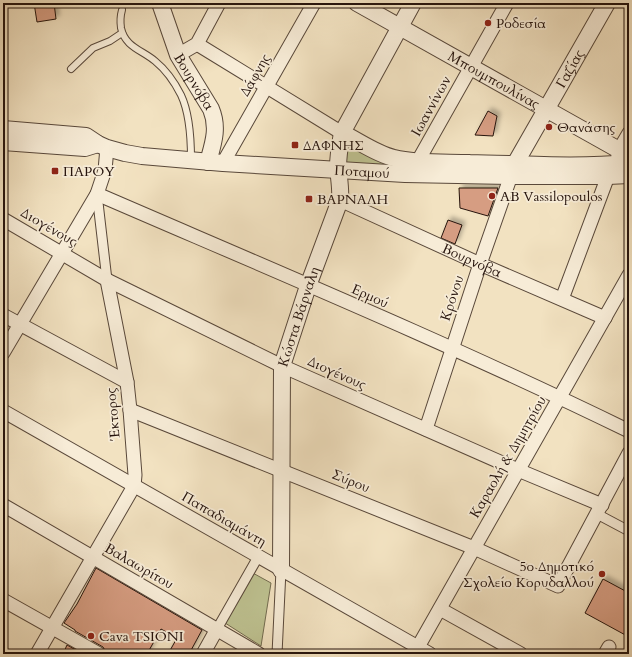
<svg xmlns="http://www.w3.org/2000/svg" width="632" height="657" font-family="Cardo,serif">
<style>
.green{fill:#bec291;stroke:#726b4f}
.building{fill:#d69d82;stroke:#26140d;filter:url(#shadow)}
.lines{fill:none;stroke-linecap:round;stroke-linejoin:round}
.service-casing{stroke:#59483a;stroke-width:8}
.pedestrian-casing{stroke:#59483a;stroke-width:11}
.minor-casing{stroke:#59483a;stroke-width:15}
.tertiary-casing{stroke:#59483a;stroke-width:18}
.service{stroke:#f7ecd7;stroke-width:6}
.pedestrian{stroke:#f7ecd7;stroke-width:9}
.minor{stroke:#f7ecd7;stroke-width:13}
.tertiary{stroke:#f7ecd7;stroke-width:16}
.poi-dot{fill:#8f2418;stroke:#f7ecd7;stroke-width:1.5}
.labels{text-anchor:middle;dominant-baseline:central;stroke-width:3.5;stroke-linejoin:round;paint-order:stroke}
.poi-label{font-size:14px;fill:#26140d;stroke:#f7ecd7;text-anchor:start}
.street-label{font-size:14px;fill:#26140d;stroke:#f7ecd7}
</style>
<defs>
<filter id="shadow"><feDropShadow dx="3.5" dy="-3.5" stdDeviation="2" flood-color="#0004"/></filter>
</defs>
<rect width="100%" height="100%" fill="#f2e2c1"/>
<filter id="stains"><feTurbulence type="fractalNoise" baseFrequency=".005" numOctaves="4"/><feColorMatrix values="0 0 0 0 .2 0 0 0 0 .09 0 0 0 0 .02 0 0 0 .5 -.17"/></filter>
<radialGradient id="worn" r=".72"><stop offset=".6" stop-color="#630" stop-opacity="0"/><stop offset="1" stop-color="#630" stop-opacity=".3"/></radialGradient>
<g class="green">
<polygon points="352,146 383,162 384,165 345,163 346,148"/>
<polygon points="251,572 271,583 261,646 222,621"/>
</g>
<g class="building">
<polygon points="34,3 54,3 56,19 37,22"/>
<polygon points="488,111 497,116 493,136 475,135"/>
<polygon points="459,188 498,188 488,216 460,208"/>
<polygon points="448,220 462,225 455,244 441,238"/>
<polygon points="96,568 202,630 189,654 168,654 177,638 161,629 147,654 107,654 103,647 75,631 75,630 64,623 77,604"/>
<polygon points="603,579 629,593 629,637 585,613"/>
<polygon points="67,645 83,654 63,654"/>
</g>
<g class="lines">
<defs>
<g id="service">
<path d="M122,10C120,17 120,21 121,28C125,47 142,50 155,61C166,70 175,83 181,95C190,114 191,139 191,159"/>
<polyline points="71,69 93,48 110,41 122,33"/>
</g>
<g id="pedestrian">
<polyline points="97,194 107,280"/>
<polyline points="597,514 629,531"/>
<polyline points="217,629 258,557"/>
<polyline points="277,654 281,570"/>
</g>
<g id="minor">
<polyline points="197,44 342,133"/>
<polyline points="178,55 197,44 219,3"/>
<polyline points="619,150 629,133"/>
<polyline points="418,161 507,3"/>
<polyline points="223,163 314,3"/>
<path d="M97,194C275,271 455,346 629,431"/>
<path id="s1" d="M340,200L480,264L605,318"/>
<polyline points="3,219 107,280 282,366 518,470 602,505"/>
<polyline points="562,299 608,176"/>
<polyline points="3,315 127,382"/>
<polyline points="3,353 97,194 105,170 107,148"/>
<polyline points="130,410 474,548 558,586 629,453"/>
<polyline points="3,411 430,654"/>
<polyline points="426,429 480,264 514,167"/>
<polyline points="3,505 259,654"/>
<polyline points="3,600 99,654"/>
<polyline points="440,609 521,654"/>
<polyline points="37,654 134,486 135,475 130,410 127,382 107,280"/>
<polyline points="203,654 217,629"/>
<polyline points="414,654 629,275"/>
<polyline points="605,654 609,647"/>
</g>
<g id="tertiary">
<path id="s2" d="M160,3L178,55L211,109C219,128 213,144 208,162"/>
<path id="s3" d="M357,3L619,150L620,164"/>
<path id="s4" d="M3,129L86,136L98,144L107,148L125,153L142,156L223,163L405,174L510,176H608L629,175"/>
<path d="M342,133C359,141 376,154 394,158C418,164 446,162 470,163C522,164 577,168 629,163"/>
<polyline points="3,142 85,148 98,144"/>
<path id="s5" d="M515,164L607,3"/>
<path id="s6" d="M281,570L282,366L308,286L340,200C341,189 339,179 338,168C338,156 340,144 342,133L413,3"/>
</g>
</defs>
<use href="#service" class="service-casing"/>
<use href="#pedestrian" class="pedestrian-casing"/>
<use href="#minor" class="minor-casing"/>
<use href="#tertiary" class="tertiary-casing"/>
<use href="#service" class="service"/>
<use href="#pedestrian" class="pedestrian"/>
<use href="#minor" class="minor"/>
<use href="#tertiary" class="tertiary"/>
</g>
<g class="poi-dot">
<circle cx="488" cy="23" r="4"/>
<circle cx="549" cy="127" r="4"/>
<rect x="291" y="141" width="8" height="8" rx="2"/>
<rect x="51" y="167" width="8" height="8" rx="2"/>
<circle cx="492" cy="196" r="4"/>
<rect x="305" y="195" width="8" height="8" rx="2"/>
<circle cx="602" cy="574" r="4"/>
<circle cx="91" cy="636" r="4"/>
</g>
<g class="labels">
<g class="poi-label">
<text x="496" y="23">Ροδεσία</text>
<text x="557" y="127">Θανάσης</text>
<text x="303" y="145">ΔΑΦΝΗΣ</text>
<text x="63" y="171">ΠΑΡΟΥ</text>
<text x="500" y="196">AB Vassilopoulos</text>
<text x="317" y="199">ΒΑΡΝΑΛΗ</text>
<text x="594" y="566" text-anchor="end">5ο Δημοτικό<tspan x="594" dy="16">Σχολείο Κορυδαλλού</tspan></text>
<text x="99" y="636">Cava TSIONI</text>
</g>
<g class="street-label">
<text stroke="none"><textPath href="#s5" startOffset="110">Γαζίας</textPath></text>
<text transform="translate(255 75) rotate(-60)">Δάφνης</text>
<text stroke="none"><textPath href="#s3" startOffset="157">Μπουμπουλίνας</textPath></text>
<text stroke="none"><textPath href="#s2" startOffset="86">Βουρνόβα</textPath></text>
<text transform="translate(431 106) rotate(-61)">Ιωαννίνων</text>
<text stroke="none"><textPath href="#s4" startOffset="364">Ποταμού</textPath></text>
<text transform="translate(49 227) rotate(30)">Διογένους</text>
<text stroke="none"><textPath href="#s1" startOffset="145">Βουρνόβα</textPath></text>
<text transform="translate(370 296) rotate(24)">Ερμού</text>
<text transform="translate(452 298) rotate(-72)">Κρόνου</text>
<text stroke="none"><textPath href="#s6" startOffset="256">Κώστα Βάρναλη</textPath></text>
<text transform="translate(337 373) rotate(24)">Διογένους</text>
<text transform="translate(113 414) rotate(-95)">Έκτορος</text>
<text transform="translate(508 457) rotate(-60)">Καραολή &amp; Δημητρίου</text>
<text transform="translate(351 481) rotate(22)">Σύρου</text>
<text transform="translate(224 519) rotate(30)">Παπαδιαμάντη</text>
<text transform="translate(139 566) rotate(30)">Βαλαωρίτου</text>
</g>
</g>
<rect width="632" height="657" fill="none" stroke="#f2e2c1" stroke-width="16"/>
<rect x="4" y="4" width="624" height="649" fill="none" stroke="#26140d" stroke-width="2"/>
<rect x="8" y="8" width="616" height="641" fill="none" stroke="#26140d"/>
<rect width="100%" height="100%" filter="url(#stains)"/>
<rect width="100%" height="100%" fill="url(#worn)"/>
</svg>
